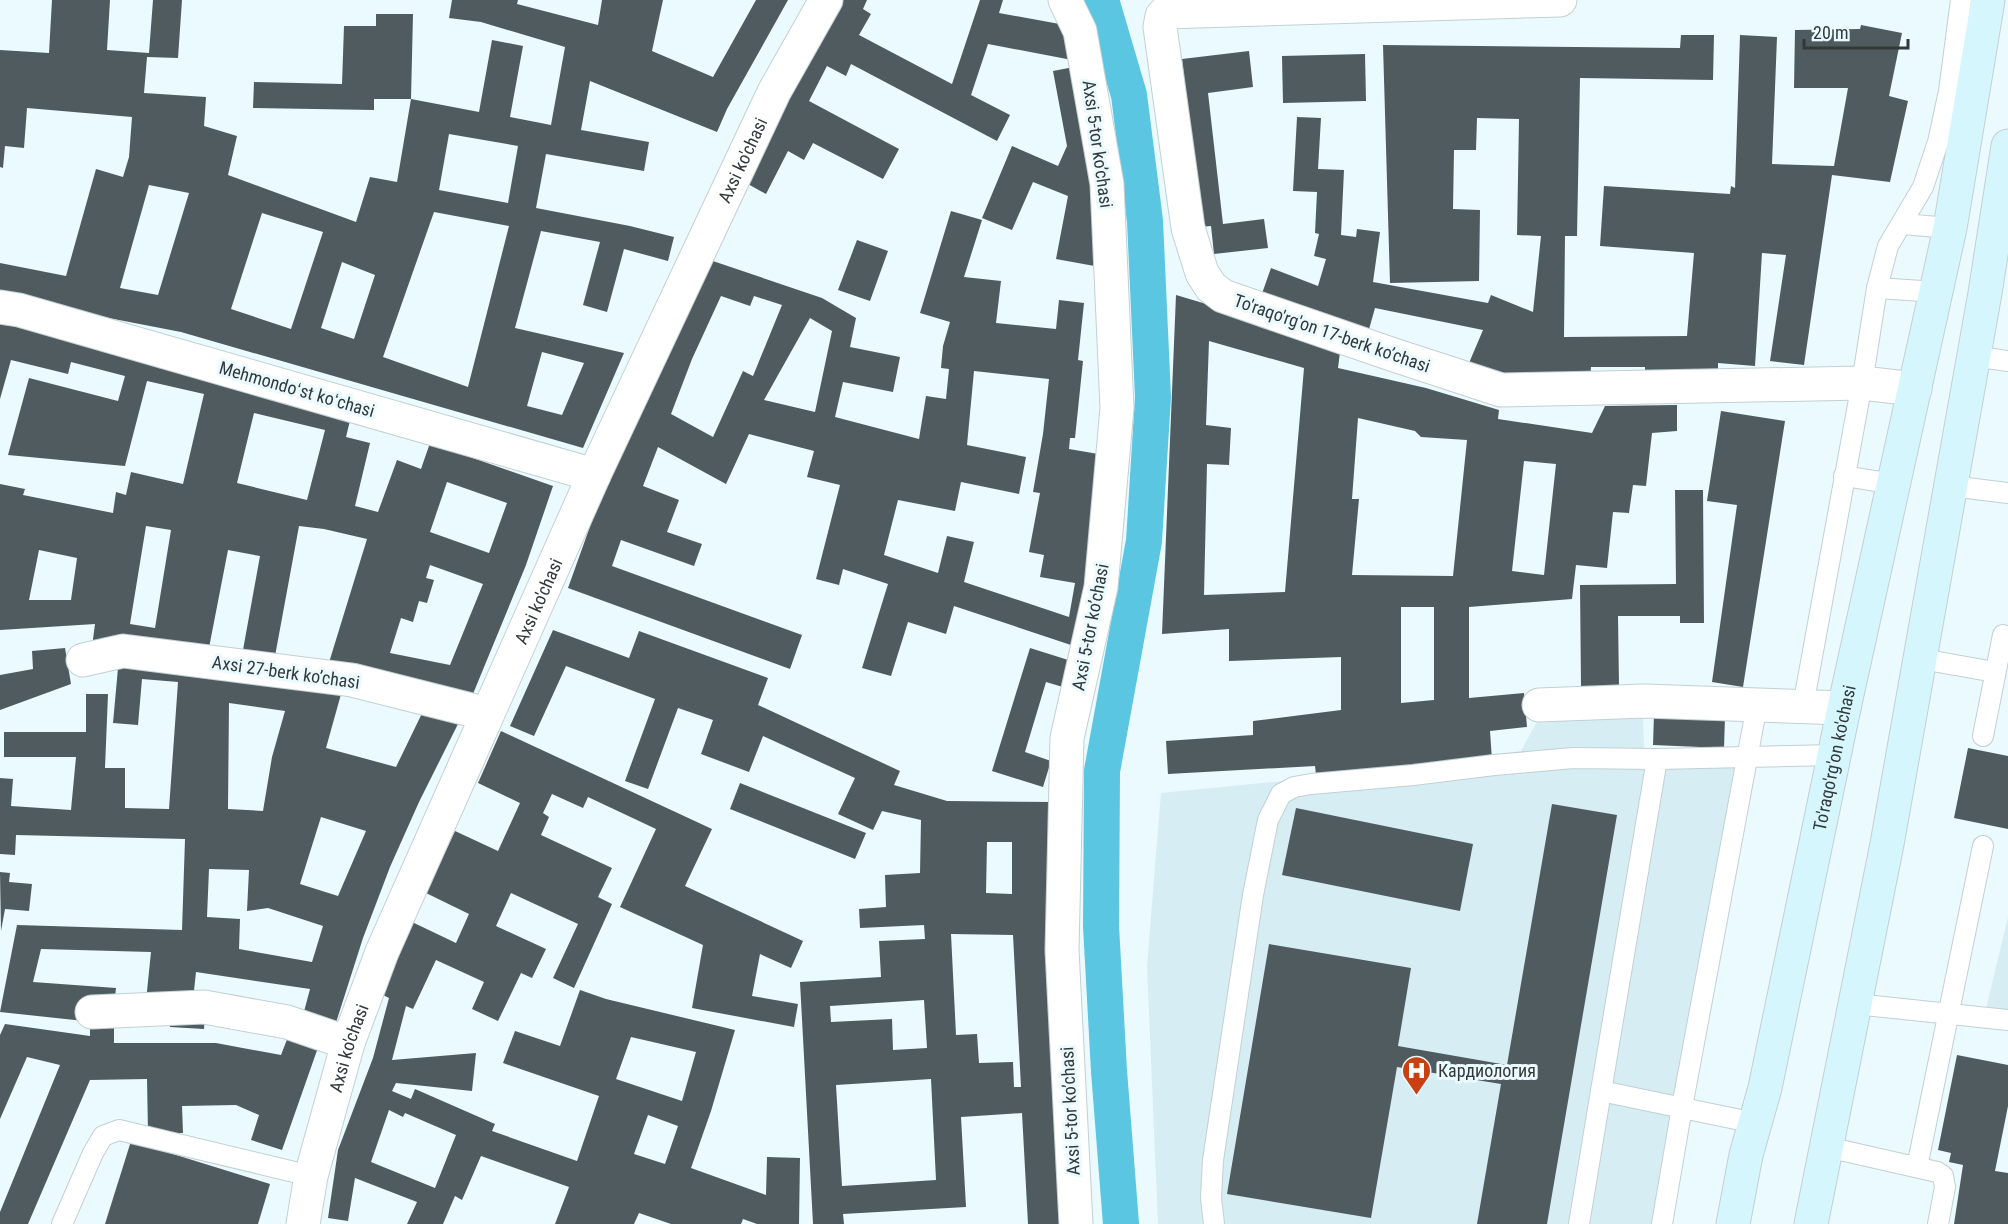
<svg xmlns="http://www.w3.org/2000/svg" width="2008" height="1224" font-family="'Roboto Condensed',sans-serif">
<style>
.built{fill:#d6edf4}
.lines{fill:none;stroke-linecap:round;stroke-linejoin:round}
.canal{stroke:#5ac6e1;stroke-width:36}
.building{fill:#4f5b5f;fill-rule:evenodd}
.service-casing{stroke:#c2d0d4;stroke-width:22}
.minor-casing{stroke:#c2d0d4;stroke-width:35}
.tertiary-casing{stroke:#c2d0d4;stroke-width:35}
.secondary-casing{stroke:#c2d0d4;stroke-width:35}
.service{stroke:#fff;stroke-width:20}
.minor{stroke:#fff;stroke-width:33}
.tertiary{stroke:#fff;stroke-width:33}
.secondary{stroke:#d6f6fe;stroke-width:33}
.labels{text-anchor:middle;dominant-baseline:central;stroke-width:6;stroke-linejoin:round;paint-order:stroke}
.street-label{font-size:18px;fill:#33393a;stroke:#ebfafe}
.poi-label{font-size:18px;fill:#33393a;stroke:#ebfafe;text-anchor:start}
</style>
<rect width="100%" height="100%" fill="#ebfafe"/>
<g class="built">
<polygon points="1643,711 1644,750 1739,755 1659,1224 1158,1224 1147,966 1161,793 1517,758 1538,720"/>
<polygon points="2008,917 2008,1029 1984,1017"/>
</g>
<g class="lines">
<polyline class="canal" points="1101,0 1129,95 1145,221 1153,397 1144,541 1102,771 1101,926 1109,1071 1121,1224"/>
</g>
<g class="building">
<path d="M52,0H110L107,50L149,53L153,0H182L178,58L147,57L144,93L206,97L204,126L237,136L228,175L356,222L370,177L397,182L411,99L479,112L492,40L523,46L510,117L551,125L565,47L481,22L449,18L452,0H518L517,4L598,25L602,0H663L652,51L713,77L756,0H788L727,109L717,132L590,81L581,130L649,142L644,171L546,154L536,208L630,226L674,237L668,261L624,249L607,312L583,305L600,242L541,231L515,328L624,353L583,448L181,332L0,297V263L66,276L96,169L123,177L129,157L132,117L27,108L24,148L5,146L3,168L0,167V50L49,53ZM449,134L518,146L508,203L439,190ZM149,185L189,193L158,295L120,288ZM434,212L509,226L468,387L383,357ZM262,213L323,232L291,329L231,309ZM342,262L375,275L354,339L321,328ZM542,352L584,363L562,415L527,406Z"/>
<polygon points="833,0 867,0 863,9 871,14 859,35 952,84 980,0 1003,0 999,13 1065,25 1072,60 988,44 971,95 1010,115 997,141 851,64 846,76 827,66 809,101 899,149 883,179 813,143 804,160 788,151 766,194 739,179"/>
<polygon points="376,14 413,14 411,99 374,99 374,110 253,108 254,82 342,84 344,26 376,26"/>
<polygon points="1861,25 1902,33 1889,96 1908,101 1890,182 1832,175 1804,365 1770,361 1786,255 1762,253 1755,366 1718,363 1718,369 1645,371 1645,367 1591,367 1590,381 1524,385 1469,363 1483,330 1375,308 1366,340 1259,302 1271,268 1318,286 1326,259 1314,256 1319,234 1315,233 1317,192 1293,191 1297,117 1321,118 1318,169 1344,170 1341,235 1356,237 1357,229 1380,232 1373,282 1488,303 1491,295 1533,312 1541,236 1517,235 1519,119 1477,118 1476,150 1454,150 1453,209 1480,210 1479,281 1390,283 1383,45 1680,48 1681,35 1714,35 1713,80 1580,78 1577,236 1565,236 1564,337 1687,336 1694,253 1600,246 1604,186 1730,194 1731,186 1735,188 1740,35 1777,37 1772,164 1834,166 1848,88 1794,88 1795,30 1860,29"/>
<polygon points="1249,51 1253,87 1208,93 1223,224 1264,219 1268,248 1214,254 1211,226 1201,227 1182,59"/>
<polygon points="1365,54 1366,101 1283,103 1282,56"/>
<polygon points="1079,66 1100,267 1056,259 1068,196 1033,182 1012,230 982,218 1012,146 1058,166 1067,146 1053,71"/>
<path d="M951,211L982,220L964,277L1001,281L996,323L1056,329L1059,300L1084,303L1078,360L1083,361L1075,438H1070L1069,449L1110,456L1086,650L954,606L946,634L908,622L891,676L862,668L888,584L843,569L839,585L816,579L840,485L807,477L814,451L749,434L726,484L658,447L643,486L679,500L667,532L702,544L694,566L621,540L612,566L802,635L790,669L568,588L597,507L701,257L822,298L856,318L850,347L900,357L893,392L843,382L835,417L919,439L926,396L946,399L949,369L941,368L943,346L950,322L920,313ZM721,296L750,306L754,296L782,305L753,376L743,371L713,437L671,414L692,359ZM810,318L832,331L815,412L764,400ZM974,371L1049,379L1043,434L1033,492L1040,493L1029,552L1044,555L1040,577L1075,583L1069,617L964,582L974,542L947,536L938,573L884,555L898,500L955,511L961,482L1019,494L1026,457L967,445Z"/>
<polygon points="857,240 888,251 870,301 838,290"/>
<path d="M1176,295L1341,344L1338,368L1426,388L1499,410L1498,419L1592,433L1605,406L1677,405V431L1652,433L1646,486L1633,485L1629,513L1613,512L1607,568L1576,565L1572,599L1469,607V698L1524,693L1527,727L1490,731L1492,760L1316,775L1315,766L1168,774L1166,741L1253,735V721L1341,710V657L1229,661V629L1162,634ZM1209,341L1304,368L1285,592L1204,595L1207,464L1229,465L1231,428L1206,425ZM1358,418L1415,431L1421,437L1467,440L1453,576L1352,575L1359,499H1352ZM1524,461L1556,464L1544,575L1512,571ZM1401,607H1434V700L1401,703Z"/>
<path d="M0,321L353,408L346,437L370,443L355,506L378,512L397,460L421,469L430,443L553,486L526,565L468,706L327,669L367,539L324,529L299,526L273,667L241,661L260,556L228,550L207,658L92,647L95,624L0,630V484L25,489L23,495L113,513L116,492L126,495L131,472L183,484L204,394L147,381L125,466L8,455L29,378L118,401L125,376L71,362L68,374L11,360L0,399ZM254,413L325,430L307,500L237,483ZM447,482L507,503L489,553L430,532ZM146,526L171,530L155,628L130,624ZM39,550L77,558L71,600H29ZM430,565L483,584L450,665L390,653L401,618L413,622L419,601L427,603L434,580L426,578Z"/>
<polygon points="1721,411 1785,421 1743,687 1712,682 1737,505 1707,501"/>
<polygon points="1675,490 1703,490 1704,623 1680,623 1680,616 1618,616 1619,686 1581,686 1580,585 1676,584"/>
<path d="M553,630L629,658L639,631L768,678L758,705L900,771L894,785L947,801L1054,802L1061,1224H1028L1022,1113L961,1117L966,1207L843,1214L844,1224H813L800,982L881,977L879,941L925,939L924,925L860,928L859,909L886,907L885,875L920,873L921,820L882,811L873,830L838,814L855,778L763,736L749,772L701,754L713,720L678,708L648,789L625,781L655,699L566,666L534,736L510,726ZM987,842H1012V894L986,893ZM951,934L1013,935L1021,1087H1014L1013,1062L979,1063L977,1034L956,1035ZM924,1000L927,1048L893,1050L892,1019L831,1022L830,1006ZM931,1079L936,1180L842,1186L836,1085Z"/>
<polygon points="65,648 71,684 0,710 0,675 33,669 32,651"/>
<polygon points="1030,648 1081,664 1073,690 1046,682 1025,752 1051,761 1043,787 992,771"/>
<path d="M119,657L343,687L326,748L396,767L427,703L463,714L419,802L390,867L363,938L333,1032L301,1023L310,989L196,972L193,1000L146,1001L151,952L41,949L33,982L116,988L114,1007L84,1021L0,1012L17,925L182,930L185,839L16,835L15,855L0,854V778L13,779L11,806L71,810L76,757H4V732H86V694H108L105,768H125V808L169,809L178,682L142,679L138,725L113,723ZM229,703L285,711L272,757L263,811L228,809ZM321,817L366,831L338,896L300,884ZM209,869L249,870L247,911L268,908L323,926L312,962L239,949L240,919L207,917Z"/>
<polygon points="1654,714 1725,717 1724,748 1653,745"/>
<path d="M501,731L712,829L685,886L803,941L791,968L760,954L752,996L798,1004L794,1027L692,1008L703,945L620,907L656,829L588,797L583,808L552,794L543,813L549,817L541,835L612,868L598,897L612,904L574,988L553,978L578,924L511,893L496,926L546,949L532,978L521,973L498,1021L472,1009L484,982L436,960L413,1009L406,1006L392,1060L476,1053L472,1091L396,1083L392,1091L411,1099L415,1089L495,1124L492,1131L577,1161L599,1096L503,1063L515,1031L560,1046L580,990L606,999L735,1030L711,1111L691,1168L766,1195L767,1157L800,1158L799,1224H757L743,1219L741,1224H671L639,1213L634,1224H555L569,1187L481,1156L462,1200L455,1196L443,1224H407L417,1202L355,1178L348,1221L328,1218L338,1150L373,1058L389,998L379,993L412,922L456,943L469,914L426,893L455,831L498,851L520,803L478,783ZM631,1037L696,1052L682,1101L616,1079ZM389,1110L403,1117L405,1113L456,1135L435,1188L371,1162ZM648,1115L678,1126L665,1164L634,1154Z"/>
<polygon points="1968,748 2008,756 2008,829 1954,818"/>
<polygon points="740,783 866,833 855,859 730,809"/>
<polygon points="1552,804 1617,815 1547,1224 1477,1224 1501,1084 1397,1067 1371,1218 1227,1194 1269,944 1411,968 1398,1046 1507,1065"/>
<polygon points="1296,808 1473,844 1460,911 1282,875"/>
<polygon points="0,872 10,873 9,882 32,884 29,911 5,909 1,931"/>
<polygon points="171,1011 205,1013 204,1029 170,1027"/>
<polygon points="90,1019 114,1019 114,1043 216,1043 281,1055 291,1029 321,1039 282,1150 251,1140 259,1115 236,1105 182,1106 183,1133 148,1133 147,1079 90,1080 28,1224 0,1224 0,1212 60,1065 27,1057 0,1119 0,1035 5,1024 90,1036"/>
<polygon points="1957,1055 2008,1065 2008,1106 1995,1171 2008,1173 2008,1224 1954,1224 1963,1165 1949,1162 1951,1153 1938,1150"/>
<polygon points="131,1141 270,1184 258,1224 105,1224"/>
</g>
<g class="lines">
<defs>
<g id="service">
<polyline points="1902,224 1950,228"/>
<polyline points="1877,288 1937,292"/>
<polyline points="1973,356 2008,361"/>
<polyline points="1844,476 1894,484"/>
<polyline points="1951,486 2008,493"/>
<polyline points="1921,659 1995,672"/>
<polyline points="1803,706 1862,383 1877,288 1888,246 1923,187 1938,142 1949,91 1961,0"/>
<polyline points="1983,736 2003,635"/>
<polyline points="1855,1004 2008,1020"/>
<polyline points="1755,1123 1601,1091 1657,759 1834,755"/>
<polyline points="1827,1147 1937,1172 1943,1176 1945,1187 1938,1224"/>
<polyline points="1917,1167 1983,846"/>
<polyline points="62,1224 93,1153 103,1136 119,1130 311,1176"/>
<polyline points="1214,1224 1211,1198 1213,1160 1253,895 1268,820 1281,794 1294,787 1311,784 1413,775 1494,765 1573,758 1657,759"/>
<polyline points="1579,1224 1601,1091"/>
<polyline points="1662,1224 1682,1107 1757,705"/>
</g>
<g id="minor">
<polyline points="1065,0 1080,31 1107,184 1117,408 1101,587 1067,738 1062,950 1076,1224"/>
<polyline points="1560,0 1166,12 1162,16 1160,27 1188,228 1202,273 1211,287 1223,296 1391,354 1501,390 1862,383 1915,389"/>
<polyline points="83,660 123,651 352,680 487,714"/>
<polyline points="1539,705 1644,701 1844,708"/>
<polyline points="92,1012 204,1007 287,1022 348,1043"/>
</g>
<g id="tertiary">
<polyline points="0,307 19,310 594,475"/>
<path id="s1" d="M303,1224L311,1176L348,1043L382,952L594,475L774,92L826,0"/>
</g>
<g id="secondary">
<path id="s2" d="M1733,1224L1746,1155L1765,1088L1844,708L1950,228L1988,0"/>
<polyline points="1811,1224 1887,844 1985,293 2008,146"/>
</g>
</defs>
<use href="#service" class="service-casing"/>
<use href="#minor" class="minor-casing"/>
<use href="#tertiary" class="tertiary-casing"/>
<use href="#secondary" class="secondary-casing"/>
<use href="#service" class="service"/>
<use href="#minor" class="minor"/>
<use href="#tertiary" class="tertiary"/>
<use href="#secondary" class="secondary"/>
</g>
<defs>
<symbol id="hospital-pin" viewBox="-11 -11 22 30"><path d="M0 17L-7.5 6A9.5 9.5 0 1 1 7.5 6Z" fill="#c94111" stroke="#ebfafe"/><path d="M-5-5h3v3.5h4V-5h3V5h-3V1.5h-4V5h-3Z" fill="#fff"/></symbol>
</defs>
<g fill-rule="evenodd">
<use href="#hospital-pin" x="1400" y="1054" width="33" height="45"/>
</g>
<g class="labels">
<g class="street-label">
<text transform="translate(1098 144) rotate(82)">Аxsi 5-tor koʼchasi</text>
<text stroke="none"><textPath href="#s1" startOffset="1154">Axsi ko'chasi</textPath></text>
<text transform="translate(1332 333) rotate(19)">To'raqo'rg'on 17-berk koʼchasi</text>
<text transform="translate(297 389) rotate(16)">Mehmondoʻst koʻchasi</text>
<text stroke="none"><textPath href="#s1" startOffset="668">Axsi ko'chasi</textPath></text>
<text transform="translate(1090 627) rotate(-79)">Аxsi 5-tor koʼchasi</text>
<text transform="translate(286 672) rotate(8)">Аxsi 27-berk koʼchasi</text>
<text stroke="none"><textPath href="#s2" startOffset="477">To'raqo'rg'on ko'chasi</textPath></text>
<text stroke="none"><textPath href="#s1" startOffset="182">Axsi ko'chasi</textPath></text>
<text transform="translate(1070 1111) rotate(-93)">Аxsi 5-tor koʼchasi</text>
</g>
<g class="poi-label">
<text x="1438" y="1070">Кардиология</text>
</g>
</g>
<path d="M1804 39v9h104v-9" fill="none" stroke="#33393a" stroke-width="3"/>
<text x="1813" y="39" font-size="18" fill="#33393a" stroke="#ebfafe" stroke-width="4.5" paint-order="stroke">20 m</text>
</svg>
